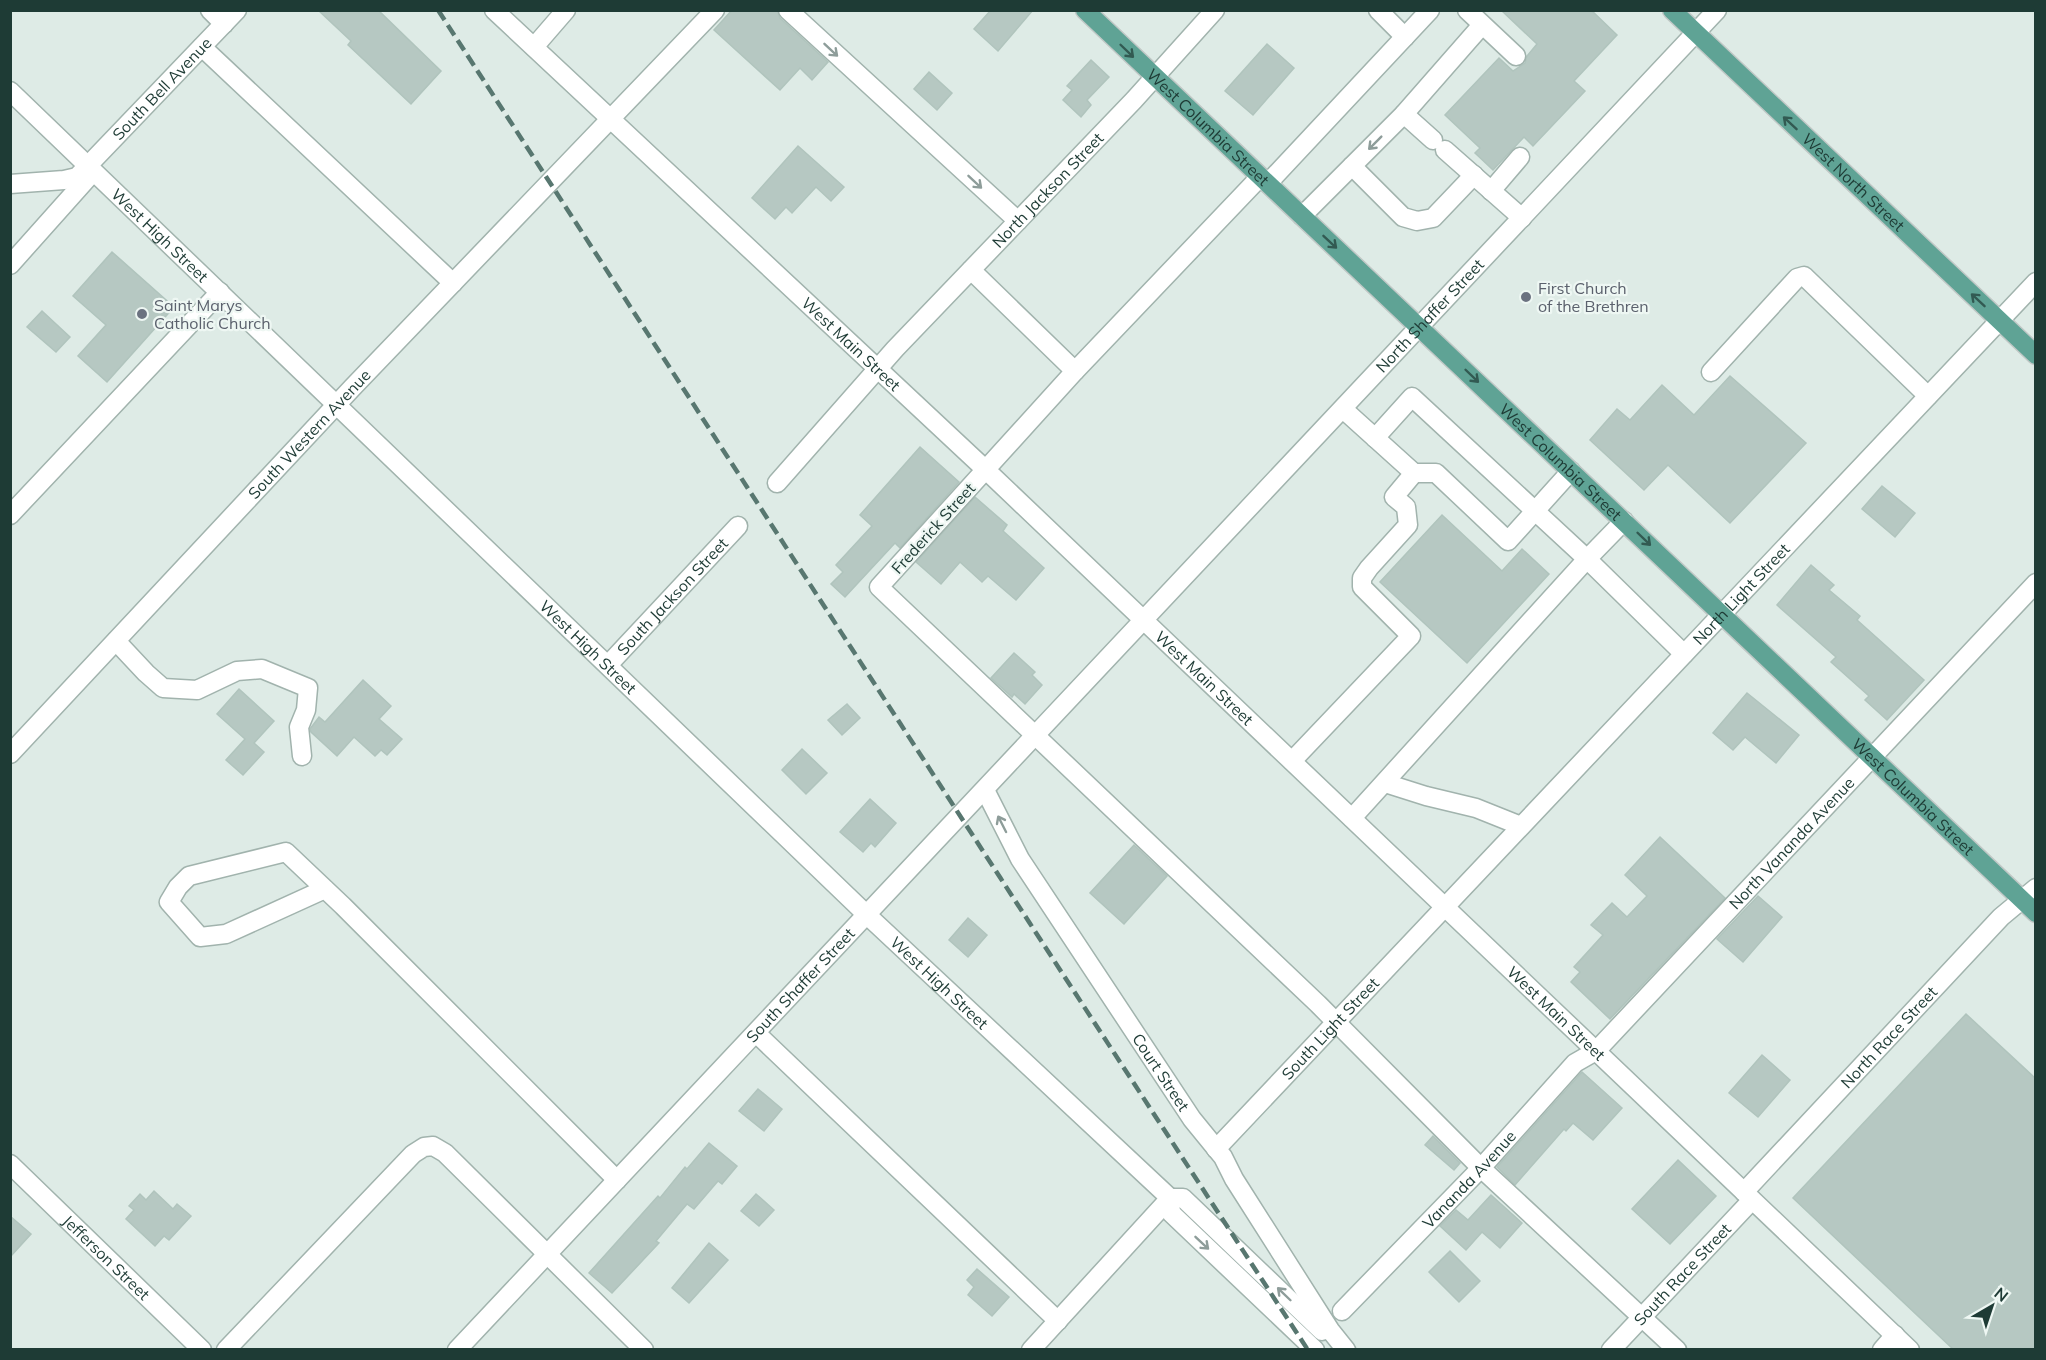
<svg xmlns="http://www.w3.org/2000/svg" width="2046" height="1360" font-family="Mulish,sans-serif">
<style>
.building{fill:#b6c8c2;stroke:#b0c4bd;stroke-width:1.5}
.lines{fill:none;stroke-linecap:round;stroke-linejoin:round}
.minor-casing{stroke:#a1b3ad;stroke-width:21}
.major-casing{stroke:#c0c8c6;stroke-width:21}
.minor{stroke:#fff;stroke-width:18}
.major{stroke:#5fa395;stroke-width:18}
.rail{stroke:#587770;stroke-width:4.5;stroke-dasharray:12 6;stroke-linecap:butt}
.oneway{stroke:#8e9d9a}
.oneway2{stroke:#325a52}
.worship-dot{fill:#6b7280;stroke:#eef7f3;stroke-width:2}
.labels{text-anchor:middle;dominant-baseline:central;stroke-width:4.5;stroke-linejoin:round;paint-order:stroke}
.street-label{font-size:16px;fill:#1e3b35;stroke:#eef7f3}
.worship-label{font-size:16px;fill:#5b616d;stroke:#eef7f3;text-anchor:start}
</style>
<rect width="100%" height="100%" fill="#deebe6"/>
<g class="building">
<polygon points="318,10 378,10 441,71 411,104 348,45 351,41"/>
<polygon points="732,10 777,10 780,18 828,62 812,80 800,68 780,90 714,30"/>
<polygon points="991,10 1033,10 998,51 974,29"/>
<polygon points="1501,10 1591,10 1617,35 1574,81 1585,91 1533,146 1524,137 1493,170 1475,153 1480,148 1445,115 1499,58 1513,71 1525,63 1527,56 1537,44"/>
<polygon points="1267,44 1294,68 1253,115 1225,91"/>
<polygon points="1091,60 1109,77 1087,100 1091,105 1081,117 1063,100 1072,90 1067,86"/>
<polygon points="929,72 952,93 937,110 914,89"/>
<polygon points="798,146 844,187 831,201 816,187 792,213 786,207 775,219 752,198"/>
<polygon points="112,252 174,307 107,382 78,356 106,325 73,296"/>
<polygon points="42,311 70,337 56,352 27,327"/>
<polygon points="1730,376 1806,443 1730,523 1668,465 1644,490 1590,440 1617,409 1630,420 1662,385 1694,415"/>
<polygon points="920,447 959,482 900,548 895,543 845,597 831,584 843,572 836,565 872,526 860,515"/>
<polygon points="1882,486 1915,513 1895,537 1862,509"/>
<polygon points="975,497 1007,525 1003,531 1044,568 1016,600 988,576 982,582 960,562 941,584 916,562"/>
<polygon points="1442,515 1502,571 1522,549 1549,574 1467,663 1380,582"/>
<polygon points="1811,565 1834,585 1829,590 1860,616 1857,620 1924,680 1887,720 1865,700 1869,696 1831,662 1836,657 1777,605"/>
<polygon points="1014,653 1035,672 1032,675 1042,685 1025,704 1014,694 1012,697 991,678"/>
<polygon points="363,680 391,706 379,719 402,739 387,755 381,750 375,756 354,737 337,756 311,732 310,729 319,717 325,722"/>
<polygon points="239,689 274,721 254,743 264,752 243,775 226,760 245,739 217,714"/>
<polygon points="1747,693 1799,735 1776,763 1745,737 1733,750 1713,733"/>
<polygon points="847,704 860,718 842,735 828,720"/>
<polygon points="802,749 827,773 806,794 782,770"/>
<polygon points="870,799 896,823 875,847 871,843 863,852 840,832"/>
<polygon points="1660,837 1725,898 1610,1019 1571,982 1580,972 1574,967 1603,935 1591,925 1612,903 1627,917 1647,896 1625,875"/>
<polygon points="1134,845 1167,876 1124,924 1090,893"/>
<polygon points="1758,896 1782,917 1743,962 1717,939"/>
<polygon points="968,918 987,935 968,957 949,940"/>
<polygon points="1966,1014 2036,1079 2036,1350 1954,1350 1793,1198"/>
<polygon points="1762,1055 1790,1080 1758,1117 1729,1093"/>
<polygon points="1582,1072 1622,1108 1593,1140 1573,1123 1566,1131 1564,1129 1515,1185 1497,1167"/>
<polygon points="758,1089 782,1109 764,1131 739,1111"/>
<polygon points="1433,1136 1460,1163 1454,1170 1425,1145"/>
<polygon points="709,1143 737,1166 722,1184 718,1181 694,1209 687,1204 656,1241 659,1243 612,1293 589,1273 658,1196 660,1198 685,1167 687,1169"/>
<polygon points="1678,1160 1716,1196 1670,1244 1632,1209"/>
<polygon points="154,1191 173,1209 177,1204 191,1216 169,1240 164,1236 155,1246 126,1219 134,1210 129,1206 140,1194 146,1200"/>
<polygon points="756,1194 774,1210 759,1226 741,1211"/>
<polygon points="1491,1195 1522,1223 1500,1248 1482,1232 1466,1250 1440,1226 1456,1210 1468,1220"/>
<polygon points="10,1216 31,1234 10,1257"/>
<polygon points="709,1243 728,1260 689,1303 672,1288"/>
<polygon points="1450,1251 1480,1281 1459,1302 1429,1272"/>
<polygon points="977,1269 1009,1297 992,1316 968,1295 974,1287 967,1280"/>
</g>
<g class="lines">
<defs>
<g id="minor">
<polyline points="210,10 224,24"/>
<path id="s1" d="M494,10L986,470L1910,1350"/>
<polyline points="788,10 1018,221"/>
<polyline points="1378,10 1405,37"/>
<polyline points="1467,10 1516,56"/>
<polyline points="202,47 453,283"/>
<polyline points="534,47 566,10"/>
<path id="s2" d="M10,91L867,915L1170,1198L1171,1213L1315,1350"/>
<polyline points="1404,114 1482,25"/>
<polyline points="1445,150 1522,218"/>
<polyline points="1352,166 1403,217 1417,221 1433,218 1474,175"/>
<polyline points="1260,177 1075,371 879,587 1318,1004 1481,1168 1677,1350"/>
<polyline points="1268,183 1430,10"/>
<path id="s3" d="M10,184L64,180L77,177L237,10"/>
<polyline points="1491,191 1520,157"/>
<polyline points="1302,216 1404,114 1433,140"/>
<polyline points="10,265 93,172"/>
<polyline points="971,270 1075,371"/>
<polyline points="1711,372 1797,278 1804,276 1928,396"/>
<polyline points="1343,409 1414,473 1436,473 1508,541 1571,471"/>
<polyline points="1375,438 1412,397 1587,559 1624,521"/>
<path id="s4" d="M777,483L895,349L1134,100L1215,10"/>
<polyline points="10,515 220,292"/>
<polyline points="116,641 146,673 163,688 197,690 237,671 262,669 308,688 306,710 299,727 302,756"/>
<path id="s5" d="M608,665L738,526"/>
<path id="s6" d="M10,754L352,388L715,10"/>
<polyline points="1292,761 1411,636 1362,587 1362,578 1369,568 1408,525 1406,507 1394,497 1414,473"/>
<polyline points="1385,783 1426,796 1476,808 1521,826"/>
<path id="s7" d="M985,790L1020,859L1192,1119L1223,1157L1234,1179L1330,1330L1346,1350"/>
<polyline points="1352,818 1587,559 1684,654"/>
<path d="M325,889L226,934L200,937L169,902L178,887L189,876L286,852C305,870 324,888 343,906L617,1180"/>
<polyline points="756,1033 1058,1321"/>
<path id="s8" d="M1216,1149L2036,282"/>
<path id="s9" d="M10,1164L202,1350"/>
<path id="s10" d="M1744,1192L2001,917L2036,888"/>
<polyline points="1170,1198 1183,1198 1322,1331"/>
<path id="s11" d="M1342,1311L1481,1168L1575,1063L1596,1051L2036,583"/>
<polyline points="226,1350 413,1154 424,1147 433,1146 445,1153 644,1350"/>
<path id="s12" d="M457,1350L1717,10"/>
<polyline points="1031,1350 1170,1198"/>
<path id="s13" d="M1611,1350L1752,1200"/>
<polyline points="1882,1350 1895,1335"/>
</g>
<g id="major">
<path id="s14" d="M1085,10L2036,913"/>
<path id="s15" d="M1672,10L2036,355"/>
</g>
</defs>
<use href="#minor" class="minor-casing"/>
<use href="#major" class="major-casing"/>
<use href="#minor" class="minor"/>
<use href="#major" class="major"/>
<path class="rail" d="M438,10C728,457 1016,904 1308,1350"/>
</g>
<defs><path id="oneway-shaft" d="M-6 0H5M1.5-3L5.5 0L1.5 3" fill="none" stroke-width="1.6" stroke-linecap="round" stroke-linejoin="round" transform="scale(1.5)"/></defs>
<g class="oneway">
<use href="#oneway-shaft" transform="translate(831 50) rotate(43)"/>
<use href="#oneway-shaft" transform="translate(1375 143) rotate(135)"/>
<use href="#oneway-shaft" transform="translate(975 182) rotate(43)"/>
<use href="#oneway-shaft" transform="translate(1002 824) rotate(-117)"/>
<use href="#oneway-shaft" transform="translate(1202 1243) rotate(43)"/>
<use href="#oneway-shaft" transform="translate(1284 1294) rotate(-136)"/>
</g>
<g class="oneway2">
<use href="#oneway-shaft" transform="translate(1127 51) rotate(44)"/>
<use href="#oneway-shaft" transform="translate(1790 123) rotate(-137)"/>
<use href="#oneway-shaft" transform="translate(1330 242) rotate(43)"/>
<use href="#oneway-shaft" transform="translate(1978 300) rotate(-137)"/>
<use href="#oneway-shaft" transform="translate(1472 376) rotate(44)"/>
<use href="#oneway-shaft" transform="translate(1644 539) rotate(44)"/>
</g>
<g class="worship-dot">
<circle cx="1526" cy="297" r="6"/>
<circle cx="142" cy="314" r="6"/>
</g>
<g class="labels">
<g class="street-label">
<text stroke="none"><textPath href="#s3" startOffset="190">South Bell Avenue</textPath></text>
<text stroke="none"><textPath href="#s14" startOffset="170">West Columbia Street</textPath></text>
<text stroke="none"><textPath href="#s15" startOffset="250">West North Street</textPath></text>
<text stroke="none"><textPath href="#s4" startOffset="399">North Jackson Street</textPath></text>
<text stroke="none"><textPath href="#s2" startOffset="208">West High Street</textPath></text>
<text stroke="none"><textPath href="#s12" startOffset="1420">North Shaffer Street</textPath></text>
<text stroke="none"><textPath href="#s1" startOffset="489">West Main Street</textPath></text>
<text stroke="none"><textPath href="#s6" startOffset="438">South Western Avenue</textPath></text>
<text stroke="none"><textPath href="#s14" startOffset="656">West Columbia Street</textPath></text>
<text transform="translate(933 528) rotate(-48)">Frederick Street</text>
<text stroke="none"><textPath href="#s5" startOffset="94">South Jackson Street</textPath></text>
<text stroke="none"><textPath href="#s8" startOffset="764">North Light Street</textPath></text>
<text stroke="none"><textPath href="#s2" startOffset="802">West High Street</textPath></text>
<text stroke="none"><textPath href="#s1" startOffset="975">West Main Street</textPath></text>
<text stroke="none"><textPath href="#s14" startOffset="1142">West Columbia Street</textPath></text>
<text stroke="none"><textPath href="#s11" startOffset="650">North Vananda Avenue</textPath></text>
<text stroke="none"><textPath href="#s2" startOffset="1288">West High Street</textPath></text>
<text stroke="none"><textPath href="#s12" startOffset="501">South Shaffer Street</textPath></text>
<text stroke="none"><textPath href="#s1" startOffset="1461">West Main Street</textPath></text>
<text stroke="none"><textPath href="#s8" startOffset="166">South Light Street</textPath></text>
<text stroke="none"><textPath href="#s10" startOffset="212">North Race Street</textPath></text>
<text stroke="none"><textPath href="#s7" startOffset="333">Court Street</textPath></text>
<text stroke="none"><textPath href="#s11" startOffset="183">Vananda Avenue</textPath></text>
<text stroke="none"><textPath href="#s9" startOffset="134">Jefferson Street</textPath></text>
<text stroke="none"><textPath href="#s13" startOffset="104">South Race Street</textPath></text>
</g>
<g class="worship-label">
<text x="1538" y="288">First Church<tspan x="1538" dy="18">of the Brethren</tspan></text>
<text x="154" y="305">Saint Marys<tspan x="154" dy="18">Catholic Church</tspan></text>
</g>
</g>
<rect width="2046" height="1360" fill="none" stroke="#1e3b35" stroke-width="24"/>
<g transform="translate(1992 1306) rotate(39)" stroke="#eef7f3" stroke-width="4.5" paint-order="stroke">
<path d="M0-4.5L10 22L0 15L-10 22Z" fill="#1e3b35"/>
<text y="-9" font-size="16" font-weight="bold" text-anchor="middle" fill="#1e3b35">N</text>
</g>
</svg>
